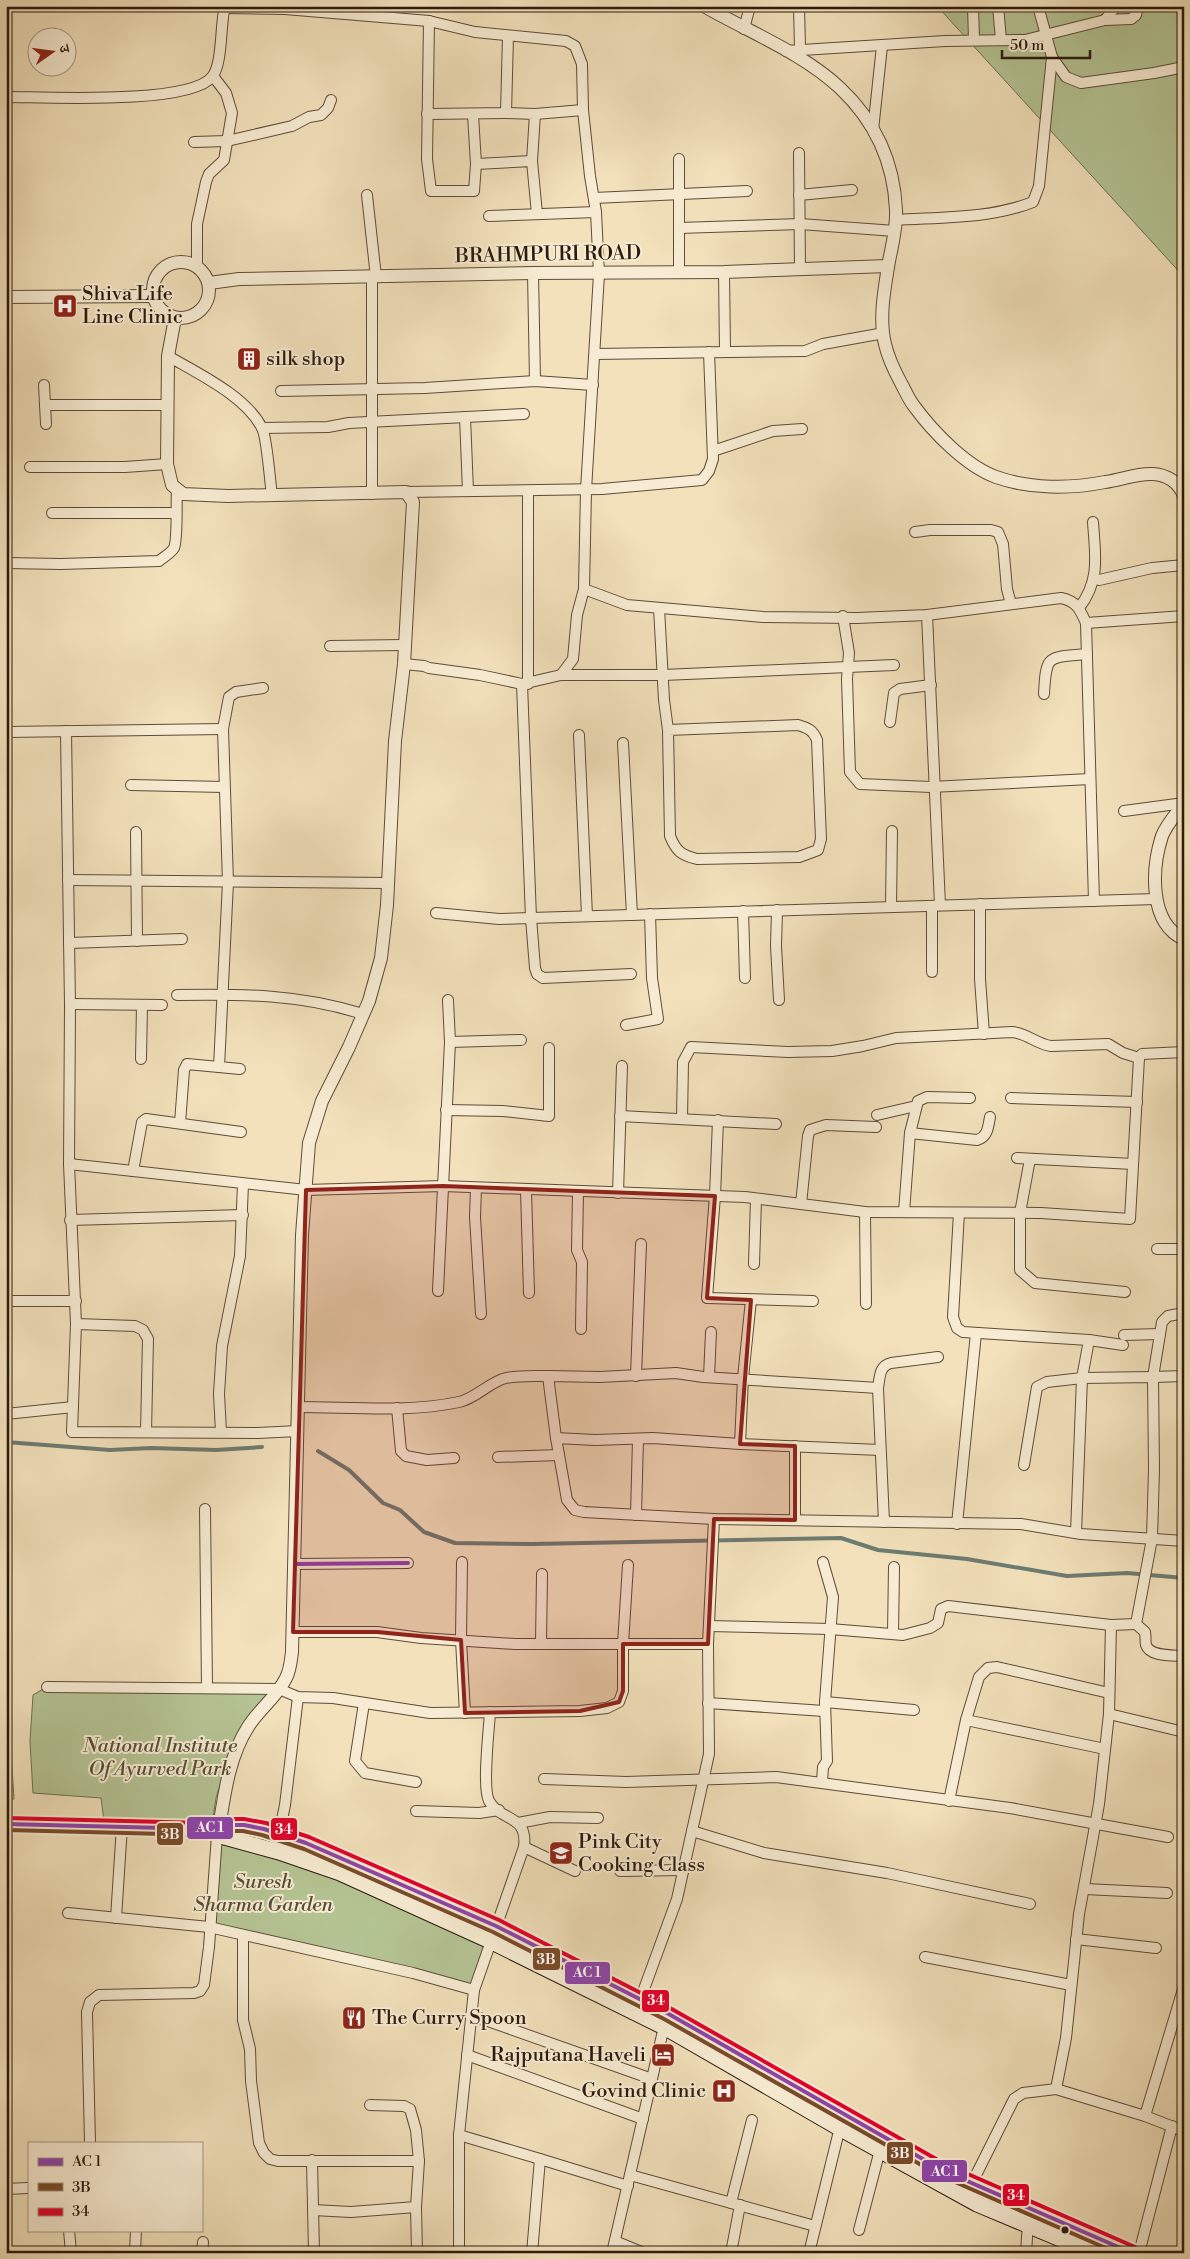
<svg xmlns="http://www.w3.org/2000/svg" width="1190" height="2259" font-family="'Libre Bodoni','Noto Serif Devanagari',serif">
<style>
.green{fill:#b5c494;stroke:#706f51}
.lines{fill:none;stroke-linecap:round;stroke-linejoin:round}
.stream{stroke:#6e7c72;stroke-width:4}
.minor-casing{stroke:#5d4c39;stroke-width:12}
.tertiary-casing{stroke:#5d4c39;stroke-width:14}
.secondary-casing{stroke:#2b1a0e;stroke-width:17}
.minor{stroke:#f7ecd3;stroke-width:10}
.tertiary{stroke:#f7ecd3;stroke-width:12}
.secondary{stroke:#f7ecd3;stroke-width:15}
.bus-1-casing{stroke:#f7ecd3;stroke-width:8}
.bus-2-casing{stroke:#f7ecd3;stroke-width:8}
.bus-3-casing{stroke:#f7ecd3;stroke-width:8}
.bus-1{stroke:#8e44ad;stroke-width:4}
.bus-2{stroke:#7a4b2a;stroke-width:4}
.bus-3{stroke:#e4002b;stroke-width:4}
.marked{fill:#8f2418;fill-opacity:0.2;stroke:#8f2418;stroke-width:4;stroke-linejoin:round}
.bus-dot{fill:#2b1a0e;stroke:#f7ecd3;stroke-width:2}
.labels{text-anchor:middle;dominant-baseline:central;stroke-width:4;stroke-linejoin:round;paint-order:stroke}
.street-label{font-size:20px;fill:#2b1a0e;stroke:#f7ecd3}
.poi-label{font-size:20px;fill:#2b1a0e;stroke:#f7ecd3;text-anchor:start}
.park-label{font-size:20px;font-style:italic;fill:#544d36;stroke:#f7ecd3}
.line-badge{stroke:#f7ecd3;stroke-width:2}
.badge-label{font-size:14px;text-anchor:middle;font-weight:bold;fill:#fff}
</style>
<rect width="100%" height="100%" fill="#f2e1bb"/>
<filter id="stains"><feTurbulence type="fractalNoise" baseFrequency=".004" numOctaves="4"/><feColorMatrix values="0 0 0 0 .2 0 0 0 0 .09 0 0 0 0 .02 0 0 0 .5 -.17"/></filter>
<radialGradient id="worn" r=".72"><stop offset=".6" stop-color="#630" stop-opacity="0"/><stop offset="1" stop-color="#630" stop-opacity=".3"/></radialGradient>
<g class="green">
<polygon points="937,6 1184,6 1184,277"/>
<polygon points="43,1689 270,1693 227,1763 216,1798 212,1824 104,1821 101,1798 33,1793 30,1741 33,1695"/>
<polygon points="6,1750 11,1750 14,1799 6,1800"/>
<polygon points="224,1839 338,1876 486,1944 472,1985 213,1925 221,1844"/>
</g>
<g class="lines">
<g class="stream">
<polyline points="6,1442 110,1450 151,1448 216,1450 262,1447"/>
<polyline points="318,1451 349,1470 383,1503 400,1510 424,1532 455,1543 532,1544 841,1538 878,1550 967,1559 1067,1576 1127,1573 1184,1578"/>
</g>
<defs>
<g id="minor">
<polyline points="799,6 800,49"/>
<polyline points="973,6 974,40"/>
<polyline points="998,6 1001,40"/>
<polyline points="1038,6 1052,57 1066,77 1081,83 1154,73 1184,67"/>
<polyline points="224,8 285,9 429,21 427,159 431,191 474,191 476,164 473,115"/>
<polyline points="1105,20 1116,6"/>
<polyline points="429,21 475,32 566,41 575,46 582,64 583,110 590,176 596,212"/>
<polyline points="744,29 750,6"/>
<polyline points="786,51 945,41 1025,40 1105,20 1131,19 1136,15 1138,6"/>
<path d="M6,97C44,97 189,105 212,77C223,64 220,23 225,6"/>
<polyline points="506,113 535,114 532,161"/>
<polyline points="427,114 506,113 508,36"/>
<polyline points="535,114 583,110"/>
<polyline points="873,130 882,46"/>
<polyline points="194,142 227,141 292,126 309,117 321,115 328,108 331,100"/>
<polyline points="799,153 800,269"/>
<polyline points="679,159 679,273"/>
<polyline points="476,164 532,161 537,214"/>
<polyline points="367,195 376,277"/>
<polyline points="799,195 852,190"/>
<polyline points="594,198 747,191"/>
<path d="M895,220C941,217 990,219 1033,202L1039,186L1052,57"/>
<polyline points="679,228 800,224 895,231"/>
<polyline points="197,266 197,224 206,182 209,174 224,160 232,113 226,93 213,76"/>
<polyline points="724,272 725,352"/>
<polyline points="533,273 535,381"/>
<polyline points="372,277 372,494"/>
<polyline points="595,354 805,351 823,344 884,333"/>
<path d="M168,356C197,373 246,396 262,428C267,437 270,482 272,496"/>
<polyline points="44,385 46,424"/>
<polyline points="281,391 425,388 535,381 593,385"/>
<polyline points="45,405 166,405"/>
<polyline points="465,417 468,491"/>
<polyline points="262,428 328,427 349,423 524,414"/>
<polyline points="713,451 773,431 802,429"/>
<polyline points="30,467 125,467 167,464"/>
<polyline points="528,491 528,684"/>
<polyline points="406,492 602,489 702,480 709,471 713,459 709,352"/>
<polyline points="52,513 175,513"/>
<polyline points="915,532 930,530 991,530 998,532 1003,544 1007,589 1011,604"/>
<path d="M6,563L61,564L159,561C164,557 171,553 174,548C178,539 176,502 177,489"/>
<polyline points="1099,580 1152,568 1184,565"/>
<path d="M584,589L627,605L763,617L857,618L927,615L1061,598C1076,601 1080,609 1086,623L1094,901"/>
<path d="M659,608L664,700L668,730L798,725C808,728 813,730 817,740L821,839L818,850L799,857L697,859C681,855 676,851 670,836L668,730"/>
<path d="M1079,608C1101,580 1095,554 1093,522"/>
<polyline points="927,615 940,905"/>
<polyline points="843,616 849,653 847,679 850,772 860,784 931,787 1090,779"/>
<polyline points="1086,623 1184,616"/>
<polyline points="330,646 404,645"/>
<polyline points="404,664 424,666 429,668 480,675 522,684 561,675 573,659 577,615 584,589 586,490 599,274 596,212 489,216"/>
<polyline points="561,675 663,675 894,665"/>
<polyline points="522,684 531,918 1156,899"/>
<path d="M1044,694C1046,653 1048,658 1087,654"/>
<polyline points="890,722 894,693 900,689 931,685"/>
<polyline points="66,731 70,1006 69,1164 76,1324 135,1326 143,1330 148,1339 146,1432"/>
<polyline points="6,732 223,729"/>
<polyline points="579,735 587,916"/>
<polyline points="623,743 632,915"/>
<polyline points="131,785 224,787"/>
<polyline points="1124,811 1184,803"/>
<polyline points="136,832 137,941"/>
<polyline points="68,880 388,883"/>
<polyline points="980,904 980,979 984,1034"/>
<polyline points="932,906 932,972"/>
<polyline points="891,907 892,831"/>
<polyline points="777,910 776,946 779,1000"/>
<polyline points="743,911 745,978"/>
<polyline points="436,913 499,919 531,918 535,968 537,974 543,978 631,974"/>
<polyline points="69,943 182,939"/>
<path d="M177,995C243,994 300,994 363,1014"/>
<polyline points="70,1004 162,1005"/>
<polyline points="626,1025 658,1019 652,978 650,914"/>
<polyline points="450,1042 521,1040"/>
<polyline points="141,1059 142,1005"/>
<polyline points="219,1067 228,882 223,729 229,697 236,692 263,688"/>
<polyline points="1011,1098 1137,1102"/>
<polyline points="446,1110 503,1111 549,1116 549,1048"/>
<polyline points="877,1115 916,1106"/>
<polyline points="620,1116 776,1124"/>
<path d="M682,1118L683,1062L691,1047L788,1052L832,1051L863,1046L896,1038L1012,1032C1027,1033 1036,1044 1051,1046L1108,1044L1123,1053L1139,1058"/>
<polyline points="718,1120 715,1196 707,1298 813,1301"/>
<polyline points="180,1123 184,1070 187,1064 240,1069"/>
<path d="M910,1133L977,1140C988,1137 988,1127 990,1117"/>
<polyline points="1017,1158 1133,1164"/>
<polyline points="1030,1159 1020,1213 1020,1270 1035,1283 1125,1292"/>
<polyline points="69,1164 306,1190 443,1186 745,1197 865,1212 1041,1213 1130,1219 1139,1058 1142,1054 1184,1052"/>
<polyline points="133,1171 142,1122 146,1119 241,1132"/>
<polyline points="476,1188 475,1217 481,1314"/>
<polyline points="526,1190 529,1293"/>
<polyline points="578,1192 577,1250 582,1262 581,1329"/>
<polyline points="618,1193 622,1066"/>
<polyline points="801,1204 808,1136 810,1130 826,1125 876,1127"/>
<polyline points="865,1212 866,1304"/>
<polyline points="904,1212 910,1133 918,1101 927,1097 970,1098"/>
<polyline points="959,1213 953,1317 957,1328 963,1332 1089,1340 1082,1378 1047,1382 1037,1387 1024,1465"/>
<polyline points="70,1220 243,1215"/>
<polyline points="1157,1249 1184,1249"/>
<polyline points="754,1264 756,1199"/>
<polyline points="438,1291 450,1042 448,1000"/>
<polyline points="751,1300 743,1378 740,1444 653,1438 595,1440 556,1438 567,1500 575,1510 584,1512 714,1519 1021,1524 1081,1534 1184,1541"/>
<polyline points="6,1301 76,1301"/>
<polyline points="1184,1313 1168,1316 1162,1322 1153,1377 1184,1376"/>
<polyline points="76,1324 72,1432 258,1433 298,1431"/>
<polyline points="1124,1335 1160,1334"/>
<polyline points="1089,1340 1123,1345"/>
<polyline points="636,1376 641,1244"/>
<polyline points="709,1377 711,1332"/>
<path d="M298,1407C350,1407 407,1413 459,1402C477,1398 489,1382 506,1378C519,1375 535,1376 548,1376"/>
<polyline points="397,1408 401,1451 406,1456 427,1460 454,1458"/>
<polyline points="6,1414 73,1407"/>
<polyline points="221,1432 219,1394 222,1346 240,1256 243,1184"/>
<polyline points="556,1438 548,1376 600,1377 676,1373 703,1377 878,1388"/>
<polyline points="740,1444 880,1450"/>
<polyline points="498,1457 559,1455"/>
<polyline points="205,1509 207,1688"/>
<polyline points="636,1515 638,1439"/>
<polyline points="795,1520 795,1446"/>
<path d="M884,1522L878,1388C880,1377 879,1366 891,1363L938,1357"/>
<polyline points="957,1524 976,1333"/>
<polyline points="462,1562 461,1640 465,1713"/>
<polyline points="295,1564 408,1563"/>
<path d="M1136,1624L1145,1632C1146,1636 1145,1641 1146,1645C1150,1657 1173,1655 1184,1656"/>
<polyline points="709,1626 830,1629 903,1635 930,1628 938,1623 941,1609 948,1606 1111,1625"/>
<polyline points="293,1632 377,1632 421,1638 515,1644 708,1644"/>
<polyline points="893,1634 894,1567"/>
<polyline points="541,1644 542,1574"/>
<polyline points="47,1687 279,1689 298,1697 333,1698 430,1713 580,1711 607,1708 619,1702 623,1691 623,1644 628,1565"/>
<polyline points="825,1702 914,1710"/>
<polyline points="364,1703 355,1761 365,1773 416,1782"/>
<polyline points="708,1703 824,1711"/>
<path d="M490,1712C489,1731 482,1787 489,1801C501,1822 528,1814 524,1847L474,1990L459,2135L540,2159"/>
<polyline points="1109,1714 1184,1732"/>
<polyline points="966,1720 1105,1749"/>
<polyline points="544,1779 626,1782 776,1777 1010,1808 1168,1837"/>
<polyline points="822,1782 823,1767 827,1761 825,1702 833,1597 823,1562"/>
<polyline points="949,1801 966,1720 979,1677 988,1668 997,1667 1109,1693"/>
<polyline points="416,1811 479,1813 499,1810"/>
<polyline points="518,1823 550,1817 598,1818"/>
<polyline points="692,1831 764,1853 887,1873 1030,1904"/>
<polyline points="279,1834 285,1805 298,1697"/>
<polyline points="524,1847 575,1871"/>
<polyline points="620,1871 684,1870"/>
<polyline points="1085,1889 1167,1893"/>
<polyline points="68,1913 209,1927 413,1973 474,1990"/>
<polyline points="116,1918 122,1826"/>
<polyline points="243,1935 243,2020 250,2049 251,2081 259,2143 264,2153 270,2159 278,2161 419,2161 416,2207 417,2253"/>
<polyline points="1076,1939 1156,1948"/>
<polyline points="925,1957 1071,1985"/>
<polyline points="640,2000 677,1899 709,1754 708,1644 714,1519"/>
<polyline points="471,2015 652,2079"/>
<polyline points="467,2055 643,2119"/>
<polyline points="1056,2089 1066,2038 1079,1914 1099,1804 1109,1714 1111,1625 1136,1624 1152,1539 1154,1469 1153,1377 1082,1378 1076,1533"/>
<polyline points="370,2105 404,2106 410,2109 416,2130 419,2161"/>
<polyline points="1145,2116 1184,1986"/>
<polyline points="459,2135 459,2253"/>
<polyline points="90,2143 87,2012 90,2002 99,1995 194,1993 200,1991 204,1985 209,1947 217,1835"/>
<polyline points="312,2160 314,2253"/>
<polyline points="630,2175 815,2226"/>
<polyline points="972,2183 1014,2099 1023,2093 1056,2089 1145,2116 1184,2131"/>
<polyline points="6,2189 27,2188"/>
<polyline points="731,2203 752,2120"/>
<polyline points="313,2210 351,2212 416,2207"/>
<polyline points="69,2230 71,2253"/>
<polyline points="859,2230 880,2150"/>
<polyline points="615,2241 644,2253"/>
<polyline points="135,2253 136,2230"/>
<polyline points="202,2253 203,2242"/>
<polyline points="532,2253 540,2159 628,2186"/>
<polyline points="612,2253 665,2022"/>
<polyline points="731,2253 740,2205"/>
<polyline points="809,2253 841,2123"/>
<polyline points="1026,2253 1028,2222"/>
<polyline points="1139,2253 1172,2126"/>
</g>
<g id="tertiary">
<path d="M704,6C747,31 803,53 840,88C875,121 894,162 896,210C897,230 891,248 888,267C884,291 879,320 885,344C888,358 895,372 902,385C906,392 909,400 914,406C933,432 966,466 996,477C1030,489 1070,489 1105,482C1121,480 1137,473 1153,474C1168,475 1179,483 1184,496"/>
<circle cx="181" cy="290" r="28"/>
<polyline points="209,283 239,279 533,273 724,272 888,266"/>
<polyline points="6,297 153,296"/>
<path d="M175,318L168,356L167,464L172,485L183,494L228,496L406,492L413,502L404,664L395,741L387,905L381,958L369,1001L349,1047L322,1101L309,1143L302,1235L292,1652C291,1660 290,1671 286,1678C277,1697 259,1709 248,1727C228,1758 224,1798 218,1834"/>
<path d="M1184,803C1177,813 1166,825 1162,836C1152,867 1148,923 1184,939"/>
</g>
<g id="secondary">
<polyline points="6,1824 205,1829 219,1825 244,1825 264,1829 306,1843 496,1926 667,2013 942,2170 1133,2253"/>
<polyline points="205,1829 217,1835 279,1852 340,1873 490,1941 664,2027 839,2128 977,2204 1094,2253"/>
</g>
</defs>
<use href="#minor" class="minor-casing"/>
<use href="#tertiary" class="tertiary-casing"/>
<use href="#secondary" class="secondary-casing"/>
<use href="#minor" class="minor"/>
<use href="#tertiary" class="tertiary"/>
<use href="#secondary" class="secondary"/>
<defs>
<g id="bus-1">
<polyline points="295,1564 408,1563"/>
<polyline points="6,1824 205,1829 219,1825 244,1825 264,1829 306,1843 496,1926 667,2013 942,2170 1132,2253"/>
</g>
<polyline id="bus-2" points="6,1830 205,1835 220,1831 243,1831 262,1835 304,1849 493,1932 664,2019 939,2175 1117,2253"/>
<polyline id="bus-3" points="6,1818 204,1823 218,1819 244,1819 266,1823 309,1837 499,1920 670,2008 945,2164 1135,2247"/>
</defs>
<use href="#bus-1" class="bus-1-casing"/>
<use href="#bus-2" class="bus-2-casing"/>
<use href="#bus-3" class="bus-3-casing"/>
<use href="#bus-1" class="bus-1"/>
<use href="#bus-2" class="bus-2"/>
<use href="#bus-3" class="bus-3"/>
</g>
<path class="marked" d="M443,1186L715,1196L707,1298L751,1300L740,1444L795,1446V1520L714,1519L708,1644H623V1691L619,1702L580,1711L465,1713L461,1640L377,1632H293L306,1190Z"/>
<defs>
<symbol id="hospital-square" viewBox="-11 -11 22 22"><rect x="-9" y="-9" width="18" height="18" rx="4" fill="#8f2418" stroke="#f7ecd3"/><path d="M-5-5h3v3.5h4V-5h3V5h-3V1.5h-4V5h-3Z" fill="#fff"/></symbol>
<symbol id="building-square" viewBox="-11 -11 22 22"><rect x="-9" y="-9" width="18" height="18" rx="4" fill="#8f2418" stroke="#f7ecd3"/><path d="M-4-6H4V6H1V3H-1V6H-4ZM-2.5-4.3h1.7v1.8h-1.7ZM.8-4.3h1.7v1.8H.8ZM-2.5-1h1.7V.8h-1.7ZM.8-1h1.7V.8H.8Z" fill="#fff"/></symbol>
<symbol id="school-square" viewBox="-11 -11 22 22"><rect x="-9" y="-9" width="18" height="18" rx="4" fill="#8f2418" stroke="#f7ecd3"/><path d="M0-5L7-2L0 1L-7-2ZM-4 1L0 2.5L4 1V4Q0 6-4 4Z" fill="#fff"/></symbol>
<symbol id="restaurant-square" viewBox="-11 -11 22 22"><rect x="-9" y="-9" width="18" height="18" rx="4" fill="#8f2418" stroke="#f7ecd3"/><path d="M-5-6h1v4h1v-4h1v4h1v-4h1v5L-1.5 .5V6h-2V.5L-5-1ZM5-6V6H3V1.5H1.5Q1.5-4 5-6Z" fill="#fff"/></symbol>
<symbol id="hotel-square" viewBox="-11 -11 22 22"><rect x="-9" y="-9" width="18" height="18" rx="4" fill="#8f2418" stroke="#f7ecd3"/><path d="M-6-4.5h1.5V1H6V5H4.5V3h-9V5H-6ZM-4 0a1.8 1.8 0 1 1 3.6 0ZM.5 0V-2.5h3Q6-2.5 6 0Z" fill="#fff"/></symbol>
</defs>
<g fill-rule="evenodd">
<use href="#hospital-square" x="51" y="292" width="28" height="28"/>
<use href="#building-square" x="235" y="345" width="28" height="28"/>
<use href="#school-square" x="547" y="1839" width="28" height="28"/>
<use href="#restaurant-square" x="340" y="2004" width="28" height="28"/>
<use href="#hotel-square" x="649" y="2041" width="28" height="28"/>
<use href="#hospital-square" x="710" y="2077" width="28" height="28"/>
</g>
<circle class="bus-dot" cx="1065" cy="2230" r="4.5"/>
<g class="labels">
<g class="street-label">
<text transform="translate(548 255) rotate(-1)">BRAHMPURI ROAD</text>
</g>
<g class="poi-label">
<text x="82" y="294">Shiva Life<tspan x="82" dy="23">Line Clinic</tspan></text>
<text x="266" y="359">silk shop</text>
<text x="578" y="1842">Pink City<tspan x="578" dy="23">Cooking Class</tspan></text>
<text x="372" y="2018">The Curry Spoon</text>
<text x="646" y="2055" text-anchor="end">Rajputana Haveli</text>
<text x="706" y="2091" text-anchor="end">Govind Clinic</text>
</g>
<g class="park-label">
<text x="160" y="1746">National Institute<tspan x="160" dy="23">Of Ayurved Park</tspan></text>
<text x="263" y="1882">Suresh<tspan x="263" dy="23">Sharma Garden</tspan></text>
</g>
</g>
<g class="line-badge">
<rect x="186" y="1816" width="48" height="24" rx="5" fill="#8e44ad"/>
<rect x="270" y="1817" width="28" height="24" rx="5" fill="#e4002b"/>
<rect x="156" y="1822" width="28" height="24" rx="5" fill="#7a4b2a"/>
<rect x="532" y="1947" width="29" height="24" rx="5" fill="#7a4b2a"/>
<rect x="564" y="1961" width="47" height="24" rx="5" fill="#8e44ad"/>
<rect x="641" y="1989" width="29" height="24" rx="5" fill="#e4002b"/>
<rect x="886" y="2141" width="28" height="24" rx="5" fill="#7a4b2a"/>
<rect x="921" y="2159" width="47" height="24" rx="5" fill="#8e44ad"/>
<rect x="1002" y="2183" width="28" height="24" rx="5" fill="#e4002b"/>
</g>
<g class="badge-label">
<text x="210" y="1832">AC 1</text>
<text x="284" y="1834">34</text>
<text x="170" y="1839">3B</text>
<text x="546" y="1964">3B</text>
<text x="587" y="1977">AC 1</text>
<text x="656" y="2005">34</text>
<text x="900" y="2158">3B</text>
<text x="945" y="2176">AC 1</text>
<text x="1016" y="2200">34</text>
</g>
<rect width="1190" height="2259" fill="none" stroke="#f2e1bb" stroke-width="25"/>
<rect x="8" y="8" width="1175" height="2244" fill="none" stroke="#2b1a0e" stroke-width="2.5"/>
<rect x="12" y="12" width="1165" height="2234" fill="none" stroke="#2b1a0e"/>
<rect x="28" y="2142" width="175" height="90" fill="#f7ecd3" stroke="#a59884"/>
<rect x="38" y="2158" width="25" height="8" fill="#8e44ad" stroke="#a59884"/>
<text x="72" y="2166" font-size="15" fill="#2b1a0e">AC 1</text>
<rect x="38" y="2183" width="25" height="8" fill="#7a4b2a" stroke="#a59884"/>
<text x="72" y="2192" font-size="15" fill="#2b1a0e">3B</text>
<rect x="38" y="2208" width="25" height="8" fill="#e4002b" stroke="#a59884"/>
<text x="72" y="2216" font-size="15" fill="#2b1a0e">34</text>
<g transform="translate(52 52) rotate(76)"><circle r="24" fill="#f7ecd3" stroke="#a59884"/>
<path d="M0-4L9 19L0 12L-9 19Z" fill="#8f2418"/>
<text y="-8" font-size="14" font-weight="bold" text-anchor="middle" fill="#2b1a0e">उ</text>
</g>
<path d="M1002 50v8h88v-8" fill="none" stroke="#2b1a0e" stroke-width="2.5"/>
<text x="1010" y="50" font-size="15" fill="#2b1a0e" stroke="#f7ecd3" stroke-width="4" paint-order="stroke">50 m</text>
<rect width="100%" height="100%" filter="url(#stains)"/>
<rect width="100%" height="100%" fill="url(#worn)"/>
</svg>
